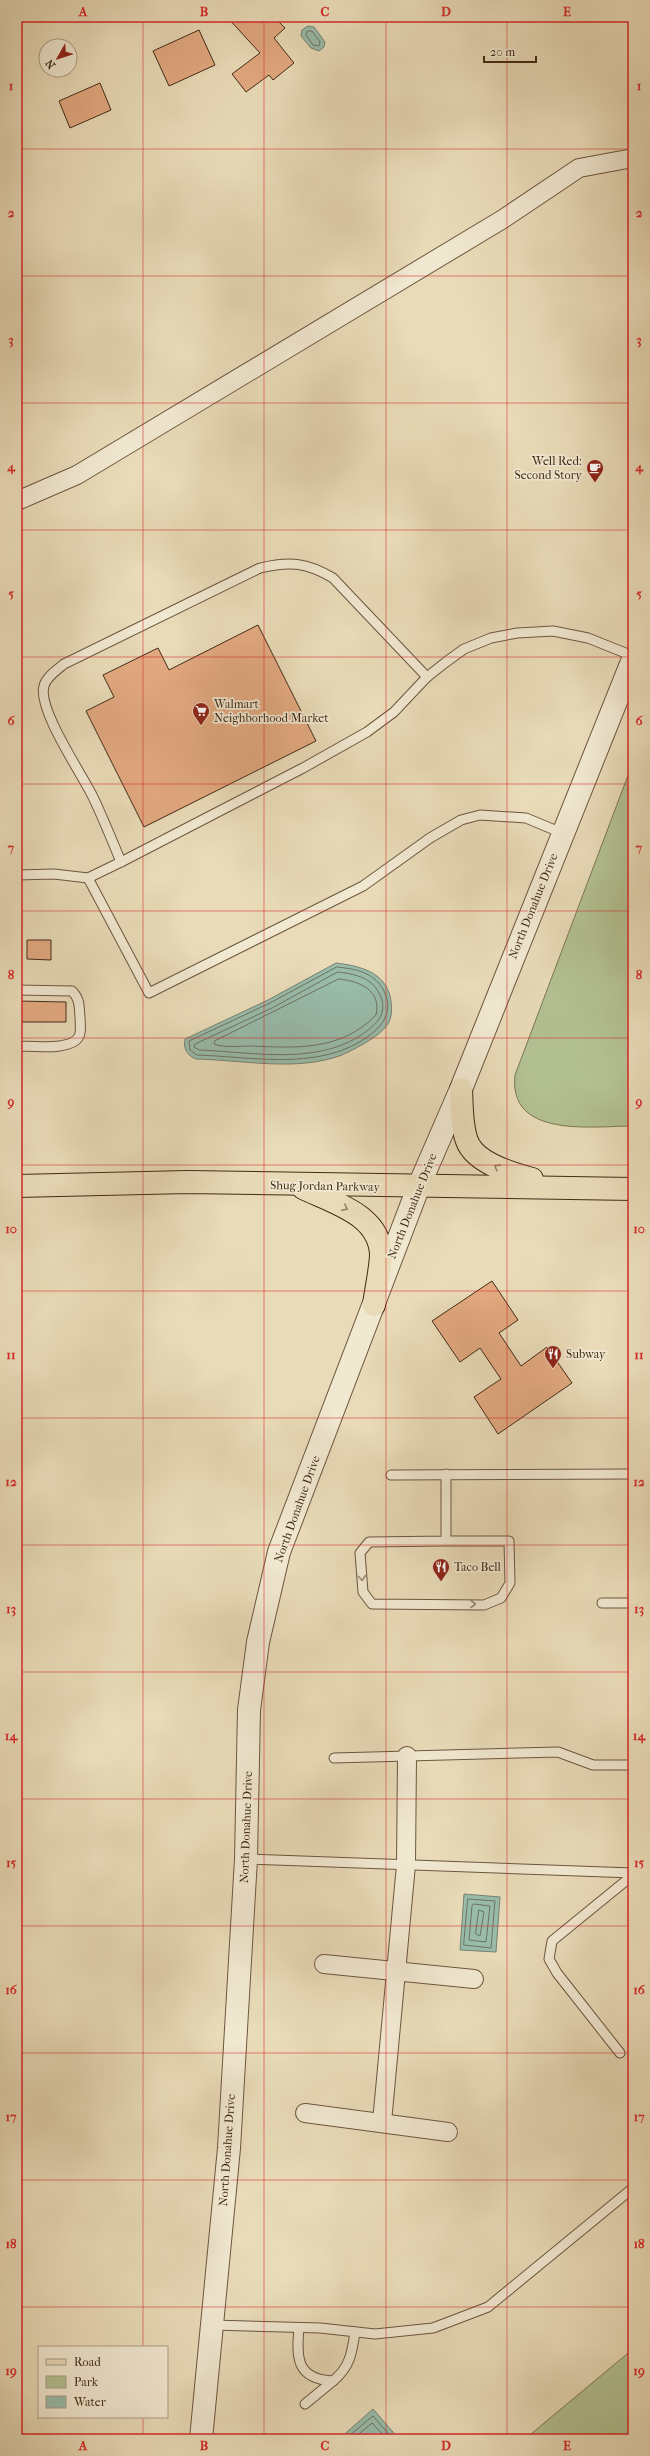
<svg xmlns="http://www.w3.org/2000/svg" width="650" height="2456" font-family="'IM FELL French Canon',serif">
<style>
.green{fill:#b3c192;stroke:#7a7654}
.water{fill:#98bbaa;stroke:#76816f}
.lines{fill:none;stroke-linecap:round;stroke-linejoin:round}
.shore{stroke:#6d7260;stroke-width:1}
.building{fill:#e3a981;stroke:#422a16}
.service-casing{stroke:#6c563e;stroke-width:11}
.minor-casing{stroke:#6c563e;stroke-width:20}
.tertiary-casing{stroke:#6c563e;stroke-width:24}
.primary-casing{stroke:#422a16;stroke-width:24}
.service{stroke:#f1e8d1;stroke-width:9}
.minor{stroke:#f1e8d1;stroke-width:18}
.tertiary{stroke:#f1e8d1;stroke-width:22}
.primary{stroke:#e9dbb8;stroke-width:22}
.oneway{stroke:#968267}
.oneway2{stroke:#9a8974}
.grid{fill:none;stroke:#d62828;stroke-width:1;stroke-opacity:0.55}
.labels{text-anchor:middle;dominant-baseline:central;stroke-width:3.5;stroke-linejoin:round;paint-order:stroke}
.poi-label{font-size:12px;fill:#422a16;stroke:#f1e8d1;text-anchor:start}
.street-label{font-size:12px;fill:#422a16;stroke:#f1e8d1}
.neatline{fill:none;stroke:#d62828;stroke-width:1.5}
.grid-label{font-size:13px;text-anchor:middle;font-weight:bold;fill:#d62828}
</style>
<rect width="100%" height="100%" fill="#e9dbb8"/>
<filter id="stains"><feTurbulence type="fractalNoise" baseFrequency=".005" numOctaves="4"/><feColorMatrix values="0 0 0 0 .2 0 0 0 0 .09 0 0 0 0 .02 0 0 0 .5 -.17"/></filter>
<radialGradient id="worn" r=".72"><stop offset=".6" stop-color="#630" stop-opacity="0"/><stop offset="1" stop-color="#630" stop-opacity=".3"/></radialGradient>
<g class="green">
<path d="M633,762V1126C593,1126 508,1139 515,1075Z"/>
<polygon points="633,2349 633,2439 525,2439"/>
</g>
<g class="water">
<polygon points="308,26 314,27 325,42 324,47 319,51 311,48 301,36 302,30"/>
<path d="M336,963C360,966 387,972 391,1001C392,1008 392,1016 389,1022C383,1035 355,1049 342,1055C297,1072 243,1060 196,1059C187,1055 183,1049 185,1039L268,1000Z"/>
<polygon points="464,1894 500,1897 496,1952 460,1950"/>
<polygon points="373,2409 399,2439 339,2439"/>
</g>
<g class="lines">
<g class="shore">
<polygon points="308,31 312,31 320,42 319,46 313,45 306,35"/>
<path d="M337,967C356,969 374,972 384,991C391,1005 388,1018 377,1029C329,1073 257,1057 197,1055L190,1050L189,1041L270,1003Z"/>
<path d="M338,972C354,974 371,977 379,993C386,1006 383,1017 373,1026C326,1068 255,1052 199,1050L194,1047L195,1044L272,1008Z"/>
<path d="M339,979C359,981 382,990 376,1015C341,1051 297,1048 251,1046C240,1046 224,1048 214,1044L215,1041Z"/>
<polygon points="468,1899 495,1901 491,1948 464,1945"/>
<polygon points="474,1904 490,1906 486,1942 469,1940 472,1906"/>
<polygon points="479,1910 484,1912 480,1936 476,1934"/>
<polyline points="345,2439 373,2416 393,2439"/>
<polyline points="353,2439 372,2423 387,2439"/>
</g>
</g>
<g class="building">
<polygon points="227,17 274,17 285,28 274,38 294,63 273,80 269,75 246,92 232,74 260,53"/>
<polygon points="199,30 215,65 169,86 153,51"/>
<polygon points="100,83 111,110 70,128 59,101"/>
<polygon points="258,625 316,741 144,827 86,711 114,697 103,675 158,648 169,670"/>
<polygon points="27,940 51,940 51,960 27,959"/>
<polygon points="17,1001 66,1002 66,1022 17,1022"/>
<polygon points="492,1281 518,1320 499,1333 521,1366 547,1347 572,1383 498,1434 474,1397 501,1379 480,1348 460,1362 432,1321"/>
</g>
<g class="lines">
<defs>
<g id="service">
<path d="M121,862C112,840 103,818 93,797C82,774 37,709 44,686C46,677 57,670 64,664L260,568C289,561 306,562 333,578L427,677"/>
<polyline points="17,875 54,874 88,878 121,862 303,768 367,732 394,712 427,677 446,662 464,649 491,638 517,633 553,631 588,638 633,656"/>
<polyline points="88,878 149,993 363,886 430,838 461,820 480,815 526,818 562,833"/>
<path d="M17,990L72,991C80,999 79,1006 80,1017C80,1022 81,1028 80,1033C77,1052 32,1046 17,1046"/>
<polyline points="391,1475 633,1474"/>
<polyline points="446,1541 509,1541 510,1583 501,1598 484,1605 372,1604 363,1592 360,1553 369,1542 446,1541 446,1474"/>
<polyline points="602,1603 633,1603"/>
<polyline points="334,1758 558,1752 593,1765 633,1765"/>
<polyline points="246,1859 633,1873"/>
<polyline points="620,2053 557,1973 549,1959 552,1941 633,1875"/>
<polyline points="212,2325 320,2328 375,2334 433,2328 488,2307 633,2188"/>
<path d="M299,2328C296,2359 297,2379 333,2381C350,2367 352,2353 355,2332"/>
<polyline points="305,2404 333,2381"/>
</g>
<g id="minor">
<polyline points="17,501 77,475 503,219 579,168 633,158"/>
<polyline points="324,1964 474,1979"/>
<polyline points="305,2113 448,2132"/>
<polyline points="382,2122 406,1865 407,1756"/>
</g>
<polyline id="tertiary" points="201,2439 229,2148 246,1859 249,1710 258,1642 279,1552 418,1188 461,1089 633,659"/>
<g id="primary">
<path d="M461,1089C462,1106 461,1125 467,1141C475,1163 513,1174 532,1179"/>
<polyline points="17,1186 187,1182 633,1189"/>
<path d="M303,1188C334,1203 381,1215 381,1256C380,1272 376,1289 374,1305"/>
</g>
</defs>
<use href="#service" class="service-casing"/>
<use href="#minor" class="minor-casing"/>
<use href="#tertiary" class="tertiary-casing"/>
<use href="#primary" class="primary-casing"/>
<use href="#service" class="service"/>
<use href="#minor" class="minor"/>
<use href="#tertiary" class="tertiary"/>
<use href="#primary" class="primary"/>
</g>
<defs><path id="oneway-chevron" d="M-2-3.5L2.5 0L-2 3.5" fill="none" stroke-width="1.6" stroke-linecap="round" stroke-linejoin="round"/></defs>
<g class="oneway">
<use href="#oneway-chevron" transform="translate(497 1167) rotate(-149)"/>
<use href="#oneway-chevron" transform="translate(345 1208) rotate(26)"/>
</g>
<g class="oneway2">
<use href="#oneway-chevron" transform="translate(362 1578) rotate(85)"/>
<use href="#oneway-chevron" transform="translate(473 1604)"/>
</g>
<path class="grid" d="M143,17V2347M264,17V2439M386,17V2439M507,17V2439M17,149H633M17,276H633M17,403H633M17,530H633M17,657H633M17,784H633M17,911H633M17,1038H633M17,1165H633M17,1291H633M17,1418H633M17,1545H633M17,1672H633M17,1799H633M17,1926H633M17,2053H633M17,2180H633M17,2307H633M143,2417V2439"/>
<defs>
<symbol id="cafe-pin" viewBox="-11 -11 22 30"><path d="M0 17L-7.5 6A9.5 9.5 0 1 1 7.5 6Z" fill="#8f2418" stroke="#f1e8d1"/><path d="M-5.5-4.5H6V0H3Q3 3.5 0 3.5H-2.5Q-5.5 3.5-5.5 0ZM3-3.2v2h1.7v-2ZM-6 4.5H4V6H-6Z" fill="#fff"/></symbol>
<symbol id="supermarket-pin" viewBox="-11 -11 22 30"><path d="M0 17L-7.5 6A9.5 9.5 0 1 1 7.5 6Z" fill="#8f2418" stroke="#f1e8d1"/><path d="M-6-5.5h2.5l.6 2H6L4.5 2H-2.5L-4.4-4H-6ZM-1.5 3.2a1.3 1.3 0 1 0 .1 0ZM3 3.2a1.3 1.3 0 1 0 .1 0Z" fill="#fff"/></symbol>
<symbol id="restaurant-pin" viewBox="-11 -11 22 30"><path d="M0 17L-7.5 6A9.5 9.5 0 1 1 7.5 6Z" fill="#8f2418" stroke="#f1e8d1"/><path d="M-5-6h1v4h1v-4h1v4h1v-4h1v5L-1.5 .5V6h-2V.5L-5-1ZM5-6V6H3V1.5H1.5Q1.5-4 5-6Z" fill="#fff"/></symbol>
</defs>
<g fill-rule="evenodd">
<use href="#cafe-pin" x="585" y="458" width="20" height="27"/>
<use href="#supermarket-pin" x="191" y="701" width="20" height="27"/>
<use href="#restaurant-pin" x="543" y="1344" width="20" height="27"/>
<use href="#restaurant-pin" x="431" y="1557" width="20" height="27"/>
</g>
<g class="labels">
<g class="poi-label">
<text x="582" y="461" text-anchor="end">Well Red:<tspan x="582" dy="14">Second Story</tspan></text>
<text x="214" y="704">Walmart<tspan x="214" dy="14">Neighborhood Market</tspan></text>
<text x="566" y="1354">Subway</text>
<text x="454" y="1567">Taco Bell</text>
</g>
<g class="street-label">
<text transform="translate(533 906) rotate(-68)">North Donahue Drive</text>
<text transform="translate(325 1186) rotate(1)">Shug Jordan Parkway</text>
<text transform="translate(412 1206) rotate(-68)">North Donahue Drive</text>
<text transform="translate(297 1509) rotate(-70)">North Donahue Drive</text>
<text transform="translate(246 1827) rotate(-88)">North Donahue Drive</text>
<text transform="translate(227 2150) rotate(-86)">North Donahue Drive</text>
</g>
</g>
<rect width="650" height="2456" fill="none" stroke="#e9dbb8" stroke-width="44"/>
<rect x="38" y="2346" width="130" height="72" fill="#f1e8d1" stroke="#ab9c86"/>
<rect x="46" y="2359" width="20" height="6" fill="#e9dbb8" stroke="#ab9c86"/>
<text x="74" y="2366" font-size="12" fill="#422a16">Road</text>
<rect x="46" y="2376" width="20" height="12" fill="#b3c192" stroke="#ab9c86"/>
<text x="74" y="2386" font-size="12" fill="#422a16">Park</text>
<rect x="46" y="2396" width="20" height="12" fill="#98bbaa" stroke="#ab9c86"/>
<text x="74" y="2406" font-size="12" fill="#422a16">Water</text>
<g transform="translate(58 58) rotate(231)"><circle r="19" fill="#f1e8d1" stroke="#ab9c86"/>
<path d="M0-3L7 15L0 10L-7 15Z" fill="#8f2418"/>
<text y="-6" font-size="11" font-weight="bold" text-anchor="middle" fill="#422a16">N</text>
</g>
<path d="M484 56v6h52v-6" fill="none" stroke="#422a16" stroke-width="2"/>
<text x="490" y="56" font-size="12" fill="#422a16" stroke="#f1e8d1" stroke-width="3" paint-order="stroke">20 m</text>
<rect x="22" y="22" width="606" height="2412" class="neatline"/>
<g class="grid-label">
<text x="83" y="16">A</text>
<text x="204" y="16">B</text>
<text x="325" y="16">C</text>
<text x="446" y="16">D</text>
<text x="567" y="16">E</text>
<text x="11" y="90">1</text>
<text x="639" y="90">1</text>
<text x="11" y="217">2</text>
<text x="639" y="217">2</text>
<text x="11" y="344">3</text>
<text x="639" y="344">3</text>
<text x="11" y="471">4</text>
<text x="639" y="471">4</text>
<text x="11" y="598">5</text>
<text x="639" y="598">5</text>
<text x="11" y="725">6</text>
<text x="639" y="725">6</text>
<text x="11" y="852">7</text>
<text x="639" y="852">7</text>
<text x="11" y="979">8</text>
<text x="639" y="979">8</text>
<text x="11" y="1106">9</text>
<text x="639" y="1106">9</text>
<text x="11" y="1233">10</text>
<text x="639" y="1233">10</text>
<text x="11" y="1359">11</text>
<text x="639" y="1359">11</text>
<text x="11" y="1486">12</text>
<text x="639" y="1486">12</text>
<text x="11" y="1613">13</text>
<text x="639" y="1613">13</text>
<text x="11" y="1740">14</text>
<text x="639" y="1740">14</text>
<text x="11" y="1867">15</text>
<text x="639" y="1867">15</text>
<text x="11" y="1994">16</text>
<text x="639" y="1994">16</text>
<text x="11" y="2121">17</text>
<text x="639" y="2121">17</text>
<text x="11" y="2248">18</text>
<text x="639" y="2248">18</text>
<text x="11" y="2375">19</text>
<text x="639" y="2375">19</text>
<text x="83" y="2450">A</text>
<text x="204" y="2450">B</text>
<text x="325" y="2450">C</text>
<text x="446" y="2450">D</text>
<text x="567" y="2450">E</text>
</g>
<rect width="100%" height="100%" filter="url(#stains)"/>
<rect width="100%" height="100%" fill="url(#worn)"/>
</svg>
